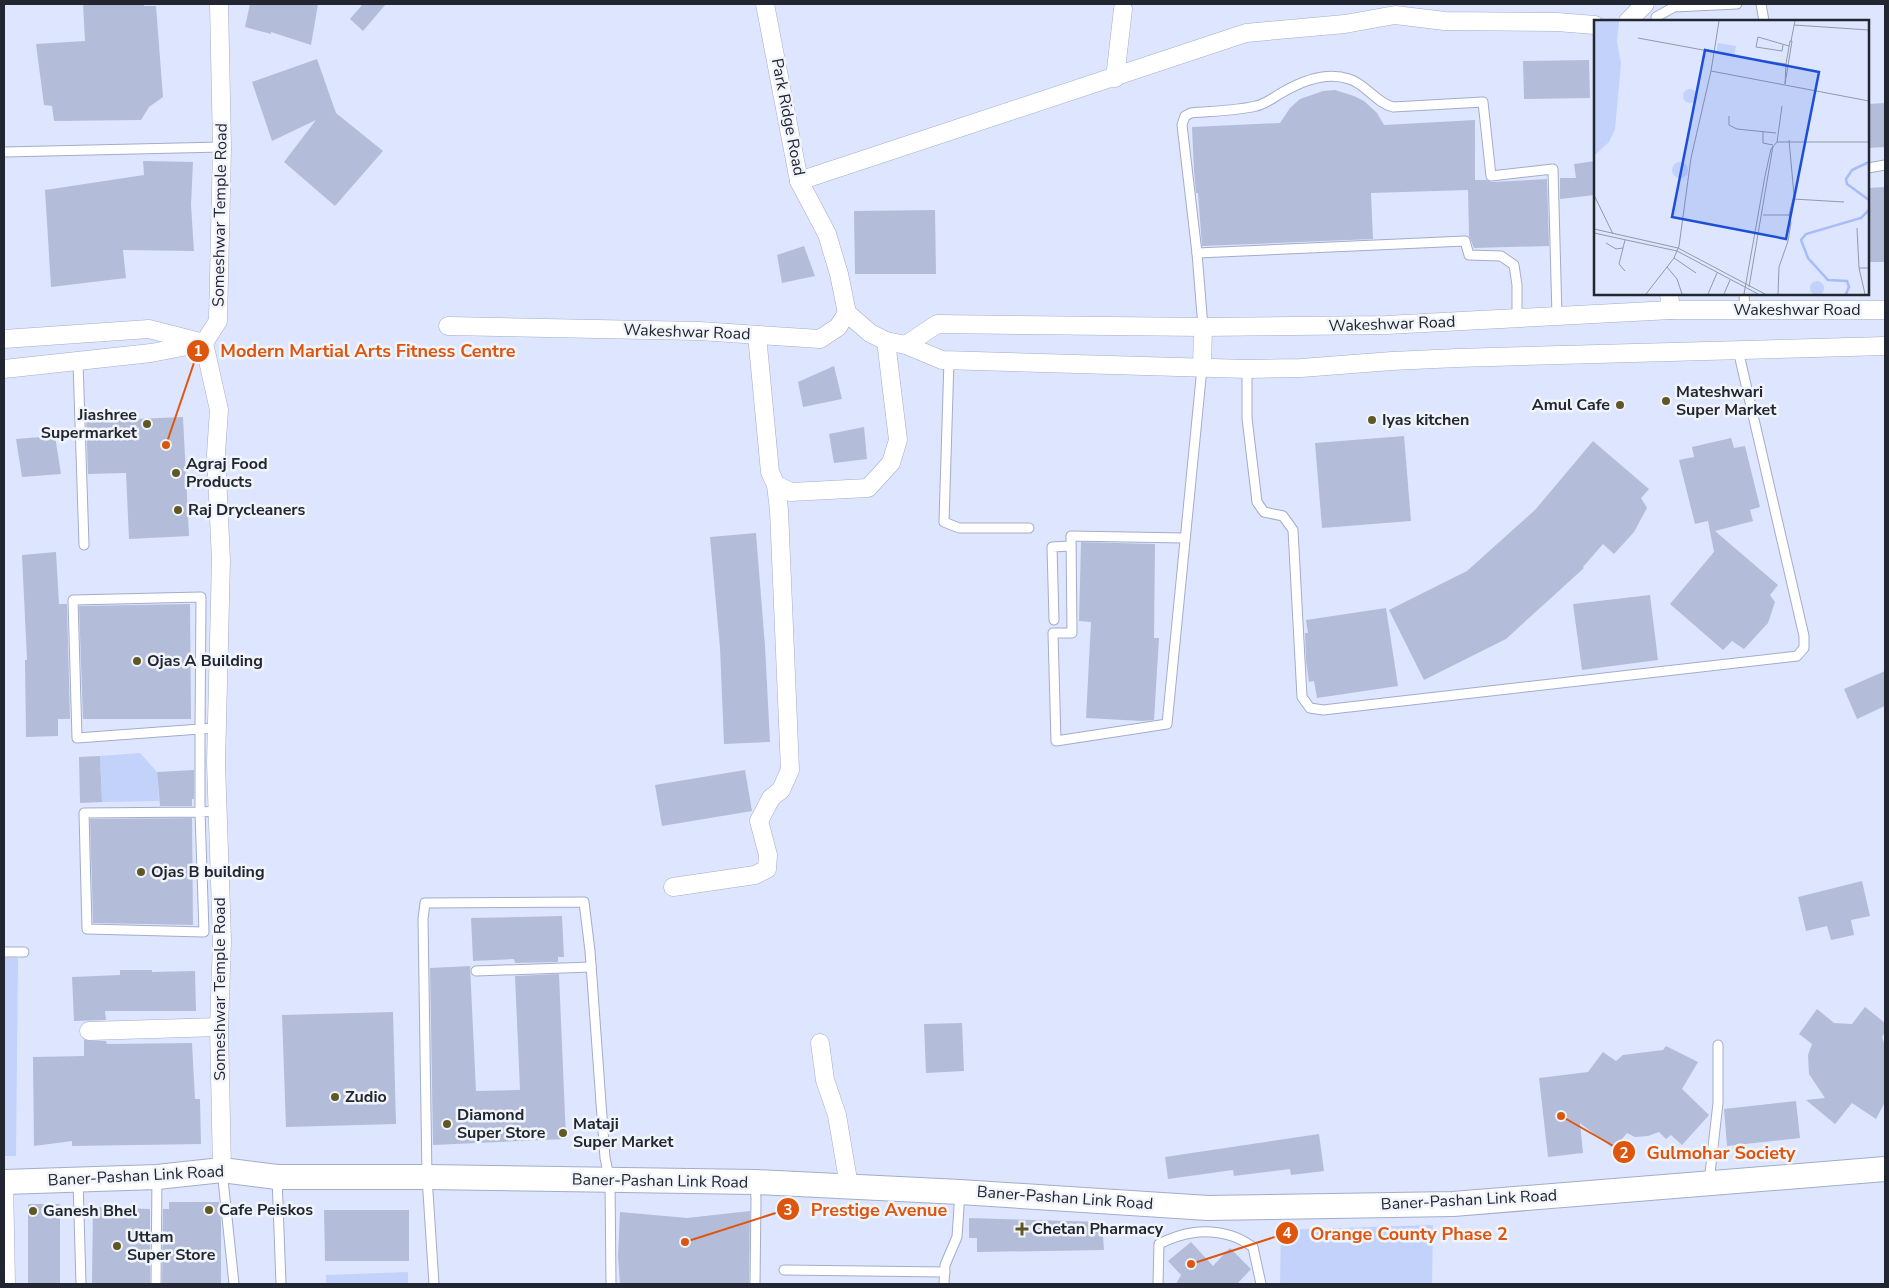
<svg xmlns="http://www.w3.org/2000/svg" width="1889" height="1288" font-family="'Nunito Sans',sans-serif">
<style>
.green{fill:#c3d2fb}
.building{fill:#b3bdda}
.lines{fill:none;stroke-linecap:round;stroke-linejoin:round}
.lane-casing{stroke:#a2adc9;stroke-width:11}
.street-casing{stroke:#a2adc9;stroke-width:19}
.secondary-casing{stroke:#a2adc9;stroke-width:26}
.lane{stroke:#fff;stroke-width:9}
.street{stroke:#fff;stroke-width:18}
.secondary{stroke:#fff;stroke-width:24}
.poi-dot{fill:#5f5825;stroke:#f1f4fa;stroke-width:2}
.labels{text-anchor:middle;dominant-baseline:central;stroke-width:5;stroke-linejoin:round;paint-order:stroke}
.street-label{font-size:16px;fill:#222631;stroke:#f1f4fa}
.poi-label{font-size:16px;font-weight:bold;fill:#222631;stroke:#f1f4fa;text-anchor:start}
.inset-river{fill:none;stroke:#a7bcfa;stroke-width:2.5}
.inset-road{fill:none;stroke:#9299ac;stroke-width:1}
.view{fill:#1d4ed8;fill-opacity:0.15;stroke:#1d4ed8;stroke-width:2.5}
.inset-edge{fill:none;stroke:#222631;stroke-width:2.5}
.leader{fill:none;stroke:#de560e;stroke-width:2}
.callout-dot{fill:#de560e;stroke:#f1f4fa;stroke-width:2}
.mark-label{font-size:15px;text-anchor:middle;font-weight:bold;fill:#fff}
.callout-label{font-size:18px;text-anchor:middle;font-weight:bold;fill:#de560e;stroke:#f1f4fa;stroke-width:5;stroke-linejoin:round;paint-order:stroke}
</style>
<rect width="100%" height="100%" fill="#dde6fe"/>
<g class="green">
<polygon points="140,753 157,772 159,801 102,802 100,756"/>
<polygon points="4,958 18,958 16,1156 4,1156"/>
<polygon points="1433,1225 1432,1284 1280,1284 1281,1230"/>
<polygon points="408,1272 408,1284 326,1284 326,1275"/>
</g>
<g class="building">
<polygon points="83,4 144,4 144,6 156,6 163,97 149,107 141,120 54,121 52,106 44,105 36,44 85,41"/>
<polygon points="250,4 318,4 311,45 271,32 271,34 245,27"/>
<polygon points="363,4 386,4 363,31 350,19"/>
<polygon points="317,59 336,113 383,151 335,206 284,162 316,120 272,141 252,82"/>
<polygon points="1589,60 1590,98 1524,99 1523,61"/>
<polygon points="1335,90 1354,96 1364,101 1377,113 1384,125 1475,120 1475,180 1486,180 1492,182 1547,179 1549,246 1474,248 1469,236 1468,190 1371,193 1373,239 1202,246 1198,193 1196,193 1194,171 1192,127 1280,123 1290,108 1300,99 1323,91"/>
<polygon points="1885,103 1885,147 1868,148 1868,104"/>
<polygon points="143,161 193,162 191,205 194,251 123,250 126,278 51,287 45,190 144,175"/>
<polygon points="1595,161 1595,195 1560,199 1560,178 1576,178 1574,164"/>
<polygon points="1885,187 1885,262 1868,262 1868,188"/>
<polygon points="935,210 936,274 855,274 854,211"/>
<polygon points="804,246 815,276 782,283 777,255"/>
<polygon points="834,366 842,399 803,407 798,382"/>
<polygon points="135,412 136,419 183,417 189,536 129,539 126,473 88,474 86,415"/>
<polygon points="864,427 867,459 834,463 829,434"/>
<polygon points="55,436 61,474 22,477 16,439"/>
<polygon points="1404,436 1411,521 1322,528 1315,443"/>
<polygon points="1731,438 1734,448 1745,446 1760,507 1750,510 1753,521 1715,531 1778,585 1770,595 1775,602 1768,623 1744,649 1732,641 1723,650 1670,604 1714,552 1708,521 1695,524 1679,460 1694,457 1692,447"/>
<polygon points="1593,441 1649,489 1641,498 1647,508 1634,532 1614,554 1603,544 1583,567 1584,568 1506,639 1424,680 1389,610 1467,571 1535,510"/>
<polygon points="756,533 765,646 770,742 724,744 720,648 710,537"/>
<polygon points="1081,542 1155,544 1154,638 1159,638 1154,720 1142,721 1086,718 1091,622 1079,621"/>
<polygon points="56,552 59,604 67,604 70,719 58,719 58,736 26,737 25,660 27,660 22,555"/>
<polygon points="1650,595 1658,660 1582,670 1573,604"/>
<polygon points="190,604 191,719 83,719 79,606"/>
<polygon points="1386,608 1398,686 1317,698 1314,681 1309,682 1306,660 1305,633 1308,633 1306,620"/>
<polygon points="1885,671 1885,706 1857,719 1844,689"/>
<polygon points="100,756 102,802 80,803 79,757"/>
<polygon points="194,770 194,799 192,799 192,806 160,806 157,772"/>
<polygon points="745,770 752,811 662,826 655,785"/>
<polygon points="192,818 193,925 93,923 90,819"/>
<polygon points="1862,881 1870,916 1851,920 1854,935 1831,940 1827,926 1806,931 1798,897"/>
<polygon points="562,916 564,957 558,957 558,962 515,963 514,959 473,961 471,918"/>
<polygon points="470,966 476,1091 520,1090 515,976 559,974 566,1139 433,1145 430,968"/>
<polygon points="120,970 152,970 152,972 195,971 196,1011 105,1011 106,1020 74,1021 72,977 120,975"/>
<polygon points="1865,1007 1885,1023 1885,1032 1882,1037 1885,1046 1885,1102 1876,1119 1852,1103 1835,1124 1806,1100 1825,1098 1809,1074 1808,1055 1812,1044 1799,1034 1817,1009 1834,1023 1852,1024"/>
<polygon points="393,1012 396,1124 286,1127 282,1015"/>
<polygon points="962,1023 964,1071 926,1073 924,1024"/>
<polygon points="84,1040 106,1041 107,1044 192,1043 195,1099 200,1099 201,1144 72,1146 72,1141 34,1146 33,1057 84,1056"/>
<polygon points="1666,1046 1698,1062 1682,1089 1709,1115 1682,1145 1671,1135 1666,1139 1659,1132 1648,1136 1635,1137 1627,1133 1614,1149 1580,1123 1583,1153 1548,1157 1539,1078 1588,1072 1603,1052 1616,1061 1623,1055 1663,1050"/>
<polygon points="1796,1101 1800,1138 1727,1146 1724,1109"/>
<polygon points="1319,1134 1324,1171 1291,1175 1290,1169 1234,1176 1233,1170 1168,1179 1165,1157"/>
<polygon points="169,1202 219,1202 221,1221 221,1284 162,1284 163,1209 169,1209"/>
<rect x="28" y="1204" width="32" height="80"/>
<polygon points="93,1207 150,1209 150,1284 92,1284"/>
<polygon points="324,1210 409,1210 409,1261 325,1261"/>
<polygon points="750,1211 749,1284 620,1284 618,1256 620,1212 687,1218"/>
<polygon points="969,1218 1102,1222 1104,1250 977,1252 977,1238 969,1238"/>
<polygon points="1191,1242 1213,1266 1230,1248 1251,1269 1237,1284 1176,1284 1181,1275 1168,1261"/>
</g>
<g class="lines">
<defs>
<g id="lane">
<polyline points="1761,4 1764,21"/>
<polyline points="1657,21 1656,17 1674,7 1737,4"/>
<polyline points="4,152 222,147"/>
<polyline points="1868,168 1885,165"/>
<polyline points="1197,253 1465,241 1469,255 1501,256 1514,265 1517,285 1517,318"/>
<polyline points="1744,294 1745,310"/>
<path d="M1203,327L1197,253L1182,125L1185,116L1191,113C1212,111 1235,111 1256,106C1266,104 1274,97 1283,92C1302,81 1326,71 1349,79C1366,84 1376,103 1393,107L1483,102L1491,176L1553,169L1557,316"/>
<polyline points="949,360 944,522 959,528 1029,528"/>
<polyline points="78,362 84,545"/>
<polyline points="1247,369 1247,418 1257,502 1264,512 1283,516 1293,530 1302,697 1310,708 1323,710 1797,656 1804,648 1804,636 1738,350"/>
<polyline points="1184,538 1071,536 1072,633 1053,633 1056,741 1167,724 1202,368"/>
<polygon points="201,597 200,729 77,738 73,600"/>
<polyline points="1054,620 1052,547 1071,546"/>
<polyline points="217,728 200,729 200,812 204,932 87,929 84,813 200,812 218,811"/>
<polyline points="4,952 24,952"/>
<polyline points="476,971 591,967"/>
<polyline points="222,1170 234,1284"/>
<polyline points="277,1177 281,1284"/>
<polyline points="78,1180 81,1284"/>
<polyline points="1709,1182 1718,1103 1718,1045"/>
<polyline points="784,1270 945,1272"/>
<polyline points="156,1284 157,1177"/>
<polyline points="434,1284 427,1177 423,919 425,903 584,902 590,951 605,1158 610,1181 611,1284"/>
<polyline points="755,1284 756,1199 755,1182"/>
<polyline points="944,1284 945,1265 957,1237 960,1192"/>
<path d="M1158,1284L1159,1244C1183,1232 1205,1228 1232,1236C1239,1238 1247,1243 1253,1247L1261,1284"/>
</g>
<g id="street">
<polyline points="219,4 222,147 218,321 204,343 219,410 216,454 221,560 216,763 222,940 219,1027 222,1170"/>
<polyline points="765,4 799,181 827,234 839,274 847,313"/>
<polyline points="1628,21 1645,4"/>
<polyline points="1115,78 1123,9"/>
<polyline points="799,181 1246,33 1345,24 1395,15 1445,21 1557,22 1595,25"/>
<polyline points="1669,294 1671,310"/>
<polyline points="847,313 870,333 886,341 906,345 942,360 1247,369 1301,368 1392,361 1457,358 1885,346"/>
<polyline points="448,326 699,331 820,339 838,327 847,313"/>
<polyline points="4,339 149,329 204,343"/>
<polyline points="906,345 937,324 1203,327 1386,325 1671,310 1885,310"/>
<polyline points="1202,368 1203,327"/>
<polyline points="4,369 151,353 198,344"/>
<polyline points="776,485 791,492 868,488 891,463 898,440 886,341"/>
<polyline points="673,887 755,875 767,869 768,855 759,821 771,798 781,790 790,770 779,510 776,485 770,472 757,335"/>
<polyline points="89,1031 219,1027"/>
<polyline points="820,1043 825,1080 837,1115 849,1186"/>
<polyline points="4,1182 6,1284"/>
</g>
<polyline id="secondary" points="4,1182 157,1177 222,1170 277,1177 427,1177 755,1182 960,1192 1208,1208 1453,1204 1885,1169"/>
</defs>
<use href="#lane" class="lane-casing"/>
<use href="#street" class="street-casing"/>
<use href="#secondary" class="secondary-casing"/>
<use href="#lane" class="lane"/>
<use href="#street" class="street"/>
<use href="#secondary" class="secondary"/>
</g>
<g class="poi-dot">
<circle cx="1666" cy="401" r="5"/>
<circle cx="1620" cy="405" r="5"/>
<circle cx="1372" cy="420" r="5"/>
<circle cx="147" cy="424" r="5"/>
<circle cx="176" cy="473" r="5"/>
<circle cx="178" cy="510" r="5"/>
<circle cx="137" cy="661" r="5"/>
<circle cx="141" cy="872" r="5"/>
<circle cx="335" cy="1097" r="5"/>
<circle cx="447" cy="1124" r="5"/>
<circle cx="563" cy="1133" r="5"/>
<circle cx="209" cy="1210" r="5"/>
<circle cx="33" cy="1211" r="5"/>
<path d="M1019.5 1221.5h5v5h5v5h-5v5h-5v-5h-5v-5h5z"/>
<circle cx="117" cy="1246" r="5"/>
</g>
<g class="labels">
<g class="street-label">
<text transform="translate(788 117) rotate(79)">Park Ridge Road</text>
<text transform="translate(220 215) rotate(-89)">Someshwar Temple Road</text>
<text x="1797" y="310">Wakeshwar Road</text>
<text transform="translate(1392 324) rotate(-2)">Wakeshwar Road</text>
<text transform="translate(687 332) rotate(2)">Wakeshwar Road</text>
<text transform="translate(220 989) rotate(-90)">Someshwar Temple Road</text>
<text transform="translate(136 1176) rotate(-3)">Baner-Pashan Link Road</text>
<text transform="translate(660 1181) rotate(1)">Baner-Pashan Link Road</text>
<text transform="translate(1065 1198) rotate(4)">Baner-Pashan Link Road</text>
<text transform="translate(1469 1200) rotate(-3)">Baner-Pashan Link Road</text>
</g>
<g class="poi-label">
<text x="1676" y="392">Mateshwari<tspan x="1676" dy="18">Super Market</tspan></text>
<text x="1610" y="405" text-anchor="end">Amul Cafe</text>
<text x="137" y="415" text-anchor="end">Jiashree<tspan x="137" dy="18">Supermarket</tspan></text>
<text x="1382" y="420">Iyas kitchen</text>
<text x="186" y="464">Agraj Food<tspan x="186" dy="18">Products</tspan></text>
<text x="188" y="510">Raj Drycleaners</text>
<text x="147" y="661">Ojas A Building</text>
<text x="151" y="872">Ojas B building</text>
<text x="345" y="1097">Zudio</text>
<text x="457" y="1115">Diamond<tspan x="457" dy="18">Super Store</tspan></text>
<text x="573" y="1124">Mataji<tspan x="573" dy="18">Super Market</tspan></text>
<text x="219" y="1210">Cafe Peiskos</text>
<text x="43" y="1211">Ganesh Bhel</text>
<text x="1032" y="1229">Chetan Pharmacy</text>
<text x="127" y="1237">Uttam<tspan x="127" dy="18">Super Store</tspan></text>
</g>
</g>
<g transform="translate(1594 20)">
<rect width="275" height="275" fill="#dde6fe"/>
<path d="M0,1H25L23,22L27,44L21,109L15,122L0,136ZM124,23L142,26L140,37L122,33ZM89 76a7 7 0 1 1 14 0a7 7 0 1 1-14 0ZM78 150a8 8 0 1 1 16 0a8 8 0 1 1-16 0ZM216 268a7 7 0 1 1 14 0a7 7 0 1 1-14 0Z" fill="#c3d2fb"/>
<path class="inset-river" d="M275,142L258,150L252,159L253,164L275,180M252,274L255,267L253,261L234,260L214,238L207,220L212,214L267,198L275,190"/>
<path class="inset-road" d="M200,5L275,10M44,18L120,32M196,21H198L191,64L192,44ZM197,21L201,1M189,25L188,31L162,27L164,17L195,26M159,39L192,44M117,51L275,81M135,96V105L143,109L182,113M169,112V123L179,125M183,122H275M0,175L19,214M199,179L250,182M169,195H195M263,208L265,248M0,209L84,228L171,274M0,213L83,231L164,274M12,223L22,229L29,228M80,238L102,253M73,247L83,259L88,274M31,251L25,244L31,220M155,267L179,126M52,274L80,238L85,226L97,138L117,51L125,1M114,274L123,253M130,274L136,260M150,274L171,156L177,129L183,122L188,86M184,274L185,247L194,221L197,203L195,195L200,175L195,120M271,274L265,248H275"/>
<path class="view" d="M111,30L225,52L192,219L78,197Z"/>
<rect width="275" height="275" class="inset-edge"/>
</g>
<path class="leader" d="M166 445L198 351M1561 1116L1624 1152M685 1242L788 1209M1191 1264L1287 1233"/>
<g class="callout-dot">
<circle cx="166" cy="445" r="5"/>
<circle cx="1561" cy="1116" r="5"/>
<circle cx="685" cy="1242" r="5"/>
<circle cx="1191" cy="1264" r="5"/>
<circle cx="198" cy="351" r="12"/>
<circle cx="1624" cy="1152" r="12"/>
<circle cx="788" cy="1209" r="12"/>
<circle cx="1287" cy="1233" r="12"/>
</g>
<g class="mark-label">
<text x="198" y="356">1</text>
<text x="1624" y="1158">2</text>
<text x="788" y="1215">3</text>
<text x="1287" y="1238">4</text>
</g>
<g class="callout-label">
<text x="368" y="357">Modern Martial Arts Fitness Centre</text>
<text x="1721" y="1159">Gulmohar Society</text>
<text x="879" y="1216">Prestige Avenue</text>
<text x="1409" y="1240">Orange County Phase 2</text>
</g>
<rect width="1889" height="1288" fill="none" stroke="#222631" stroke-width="10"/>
</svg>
